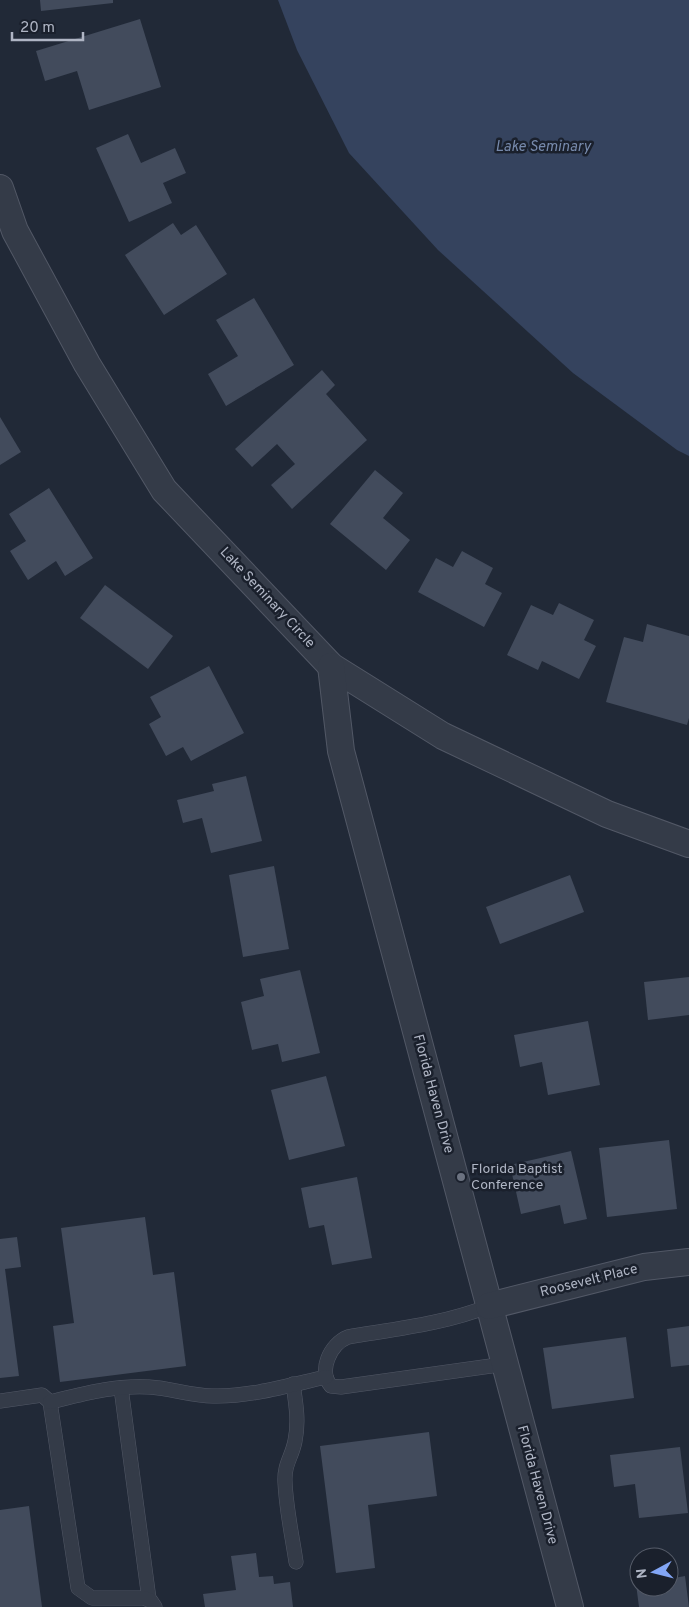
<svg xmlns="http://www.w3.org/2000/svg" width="689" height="1607" font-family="Overpass,sans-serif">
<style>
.water{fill:#35435e}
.building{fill:#424b5c}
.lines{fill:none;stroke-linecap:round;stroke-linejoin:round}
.service-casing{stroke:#525866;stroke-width:15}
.minor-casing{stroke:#525866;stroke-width:28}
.service{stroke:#343b48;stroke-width:14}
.minor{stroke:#343b48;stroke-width:26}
.worship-dot{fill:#6b7280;stroke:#1a202c;stroke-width:2}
.labels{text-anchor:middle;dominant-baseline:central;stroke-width:5;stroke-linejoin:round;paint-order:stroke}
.street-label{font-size:14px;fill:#afb5c4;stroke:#1a202c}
.poi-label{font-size:14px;fill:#afb5c4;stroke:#1a202c;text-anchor:start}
.water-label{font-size:15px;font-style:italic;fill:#778aac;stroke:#1a202c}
</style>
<rect width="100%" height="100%" fill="#212937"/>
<polygon class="water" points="278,0 689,0 689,456 677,450 573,373 438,250 349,153 297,50"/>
<g class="building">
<polygon points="40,0 113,0 113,3 41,11"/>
<polygon points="140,19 161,87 89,110 77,71 45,81 36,51"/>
<polygon points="128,134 141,163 175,148 186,173 163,183 172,203 129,222 96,148"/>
<polygon points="173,223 181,235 196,225 227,274 164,315 125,255"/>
<polygon points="254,298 294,365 226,406 208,374 238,356 216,320"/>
<polygon points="322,370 335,385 326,394 367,440 292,509 271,485 295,464 277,444 252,467 235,449"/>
<polygon points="0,417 21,452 0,465"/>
<polygon points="375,470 403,493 383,518 410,540 386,570 330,524"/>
<polygon points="49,488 93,558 65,576 56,561 28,580 10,551 26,541 9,514"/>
<polygon points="462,551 493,568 485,584 502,593 484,627 418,592 436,558 453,567"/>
<polygon points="105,585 173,636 148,669 80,618"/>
<polygon points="559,603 594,620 584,640 596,646 579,679 542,661 538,670 507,655 531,605 553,615"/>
<polygon points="647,624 689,636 689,718 687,725 606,702 624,637 643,642"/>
<polygon points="209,666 244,733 191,761 183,747 166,756 149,724 161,717 150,697"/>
<polygon points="246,776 262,841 211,853 202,818 183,823 177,800 214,791 212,784"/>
<polygon points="274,866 289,949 243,957 229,875"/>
<polygon points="570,875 584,912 500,944 486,907"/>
<polygon points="300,970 320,1053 282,1062 278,1044 252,1050 241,1002 264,996 260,979"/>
<polygon points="689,977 689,1015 648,1020 644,982"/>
<polygon points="588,1021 600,1085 548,1095 542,1062 520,1067 514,1035"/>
<polygon points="326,1076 345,1146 289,1160 271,1090"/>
<polygon points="669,1140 677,1209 607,1217 599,1148"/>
<polygon points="571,1151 587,1219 564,1224 560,1205 521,1214 510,1165"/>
<polygon points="357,1177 372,1258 332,1265 324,1225 309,1228 301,1188"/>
<polygon points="145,1217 153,1275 174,1272 186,1366 60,1382 53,1326 74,1323 61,1228"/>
<polygon points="17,1237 21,1267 5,1269 19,1376 0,1378 0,1239"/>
<polygon points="689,1326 689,1365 671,1367 667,1329"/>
<polygon points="626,1337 634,1398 552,1409 543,1348"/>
<polygon points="429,1432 437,1496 368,1505 375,1568 336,1573 320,1446"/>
<polygon points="680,1447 688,1513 639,1518 635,1484 614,1487 610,1455"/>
<polygon points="29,1506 42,1607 0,1607 0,1510"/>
<polygon points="256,1553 259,1577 273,1576 274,1584 290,1582 293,1607 205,1607 203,1594 236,1590 231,1556"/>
<polygon points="685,1576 689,1607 639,1607 636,1584 639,1583 639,1587 669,1587 669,1579"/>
</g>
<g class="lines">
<defs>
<g id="service">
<path d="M489,1306C444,1324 395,1329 348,1337C330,1344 318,1371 331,1386L341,1387L505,1364"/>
<path d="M293,1384C296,1404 299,1422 295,1441C292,1457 284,1464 285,1482C286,1508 292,1535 296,1562"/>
<polyline points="121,1388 149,1599"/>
<polyline points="0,1401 42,1395 50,1402 78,1588 92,1598 144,1598 151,1601 155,1607"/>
<path d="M50,1402C83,1394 115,1385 149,1387C170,1388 191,1396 213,1396C250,1397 290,1385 326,1377"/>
</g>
<g id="minor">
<polyline points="0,188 15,231 87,364 164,490 331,666 443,736 607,814 689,844"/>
<polyline points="331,666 341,751 570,1607"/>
<polyline points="489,1306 644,1267 689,1262"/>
</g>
</defs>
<use href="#service" class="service-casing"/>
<use href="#minor" class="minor-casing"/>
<use href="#service" class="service"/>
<use href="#minor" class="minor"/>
</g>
<circle class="worship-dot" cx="461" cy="1177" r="5"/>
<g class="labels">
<g class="street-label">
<text transform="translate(267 598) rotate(47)">Lake Seminary Circle</text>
<text transform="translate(433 1094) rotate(75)">Florida Haven Drive</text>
<text transform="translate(589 1281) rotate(-14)">Roosevelt Place</text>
<text transform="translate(537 1485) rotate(75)">Florida Haven Drive</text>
</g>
<g class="poi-label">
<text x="471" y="1169">Florida Baptist<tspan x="471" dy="16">Conference</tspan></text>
</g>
<g class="water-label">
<text x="543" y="147">Lake Seminary</text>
</g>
</g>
<g transform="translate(654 1572) rotate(263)"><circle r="24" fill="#1a202c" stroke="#565c69"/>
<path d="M0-4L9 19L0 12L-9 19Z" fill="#83a6f5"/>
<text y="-8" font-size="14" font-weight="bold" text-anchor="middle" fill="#afb5c4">N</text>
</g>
<path d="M12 32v8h71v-8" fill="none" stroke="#afb5c4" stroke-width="2.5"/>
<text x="20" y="32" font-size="15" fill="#afb5c4" stroke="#1a202c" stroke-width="4" paint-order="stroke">20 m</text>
</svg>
